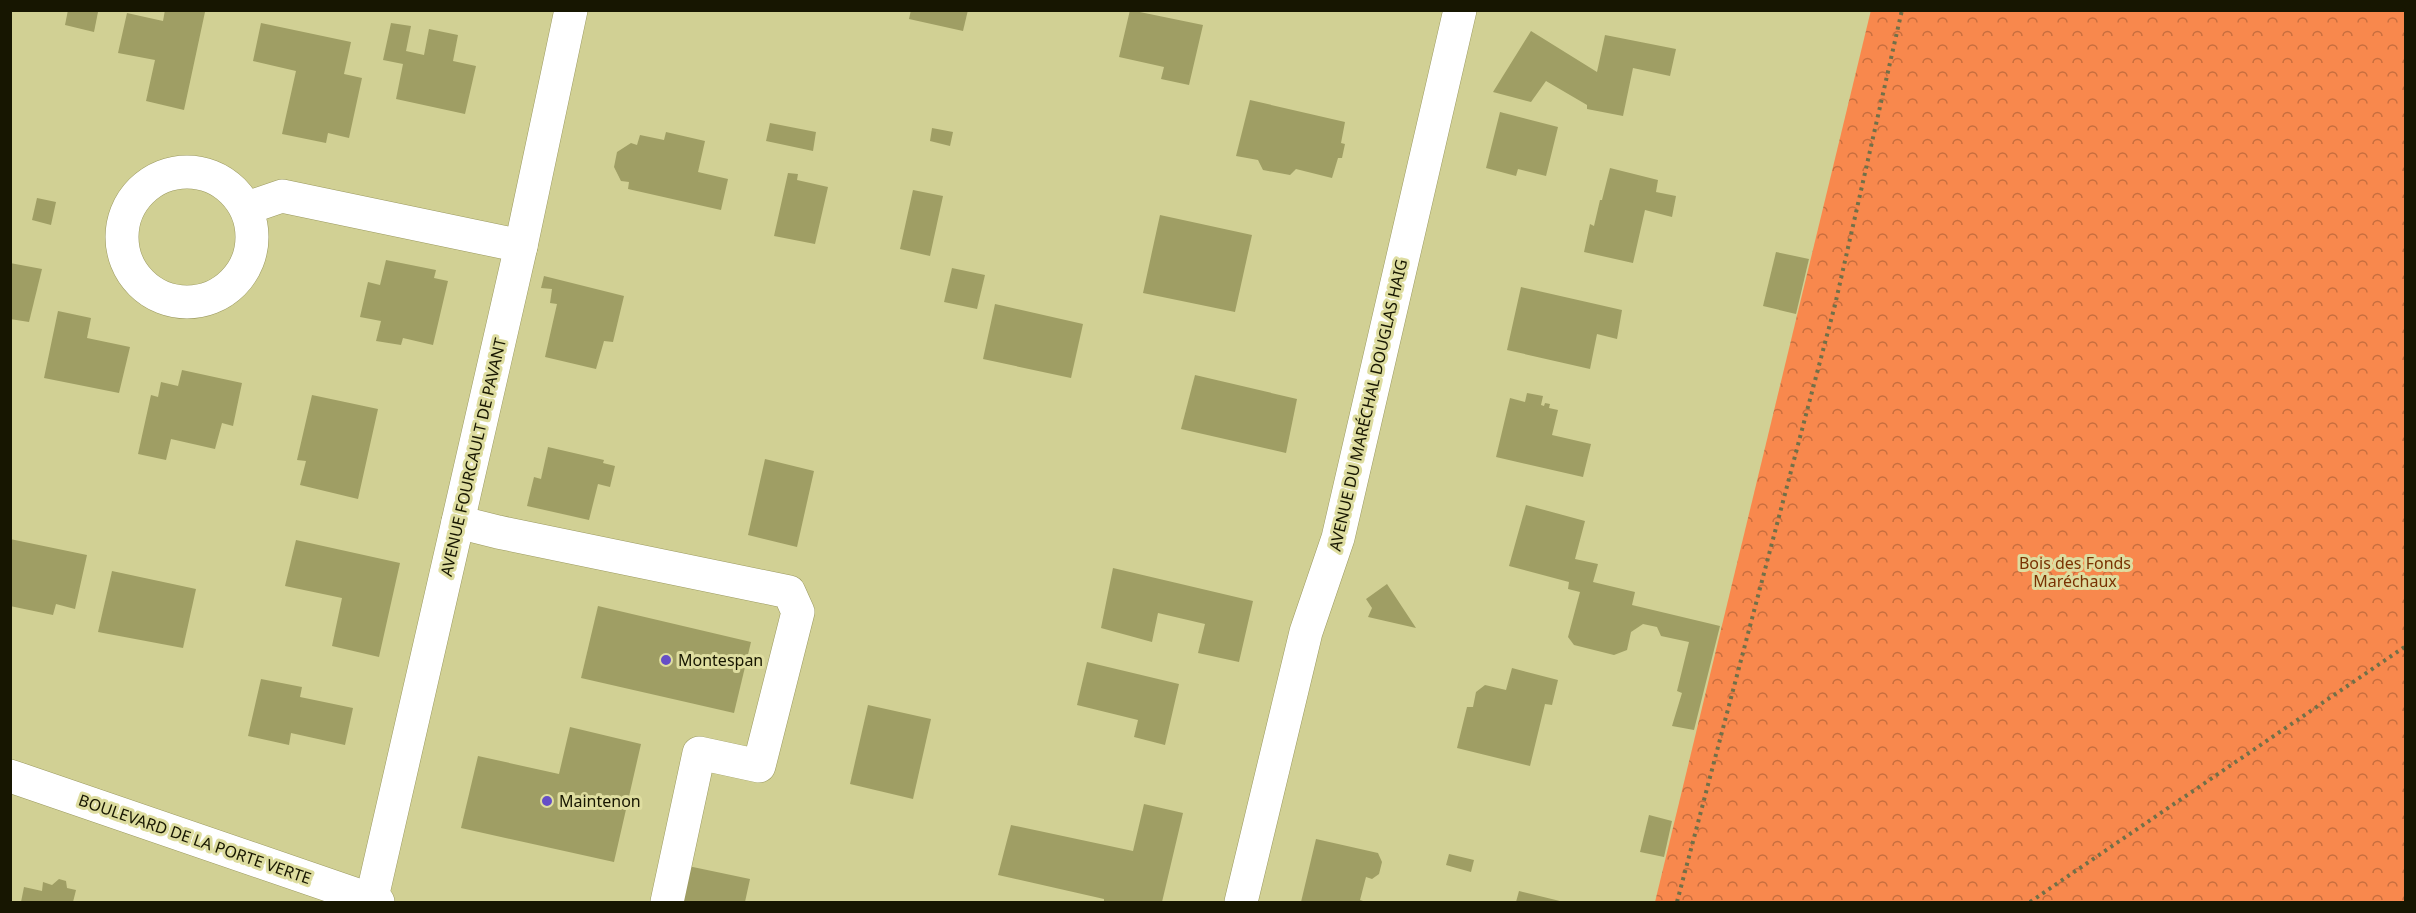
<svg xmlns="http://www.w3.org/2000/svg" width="2416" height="913" font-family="'Noto Sans',sans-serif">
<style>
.forest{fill:url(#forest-crowns)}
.building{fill:#9f9e64}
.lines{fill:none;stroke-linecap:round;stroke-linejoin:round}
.minor-casing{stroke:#9b995f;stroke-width:34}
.path{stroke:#717048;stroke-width:4;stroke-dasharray:3 4.5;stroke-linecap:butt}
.minor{stroke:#fff;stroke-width:33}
.poi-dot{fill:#654ec7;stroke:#dedda0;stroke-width:2}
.labels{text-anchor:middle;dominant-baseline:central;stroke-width:6;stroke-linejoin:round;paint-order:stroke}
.street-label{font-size:16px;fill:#171601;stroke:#dedda0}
.park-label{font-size:16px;fill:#793202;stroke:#dedda0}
.poi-label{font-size:16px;fill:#171601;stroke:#dedda0;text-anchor:start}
</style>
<defs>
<pattern id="forest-crowns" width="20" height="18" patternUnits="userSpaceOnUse" patternTransform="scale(1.5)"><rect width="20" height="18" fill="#f8884d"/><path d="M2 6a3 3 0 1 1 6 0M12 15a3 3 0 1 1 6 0" fill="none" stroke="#c86e3e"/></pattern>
</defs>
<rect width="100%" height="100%" fill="#d1d094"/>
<polygon class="forest" points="1871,10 2405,11 2405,902 1655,902"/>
<g class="building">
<polygon points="68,10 98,12 94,32 65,25"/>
<polygon points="165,10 205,12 184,110 146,101 155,60 118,53 127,13 163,21"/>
<polygon points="911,10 968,10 963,31 909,19"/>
<polygon points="1130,10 1203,25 1189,85 1161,79 1164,67 1119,57"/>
<polygon points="261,23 351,42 344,74 362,78 349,138 328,133 326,143 282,134 296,71 253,61"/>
<polygon points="391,23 411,26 406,51 424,55 429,29 458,35 453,61 476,66 465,114 396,99 403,64 383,60"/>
<polygon points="1531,31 1597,72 1605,35 1676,49 1670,76 1633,68 1623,116 1587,109 1587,105 1546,81 1531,102 1493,92"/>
<polygon points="1250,100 1345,122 1341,143 1345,144 1342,158 1338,158 1332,178 1296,169 1290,175 1263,170 1258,160 1236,156"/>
<polygon points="1500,112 1558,127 1546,176 1518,169 1516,176 1486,168"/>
<polygon points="770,123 816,132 813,151 766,141"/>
<polygon points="932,128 953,132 950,146 930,141"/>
<polygon points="666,132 705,141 698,172 728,179 721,210 628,189 629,182 621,181 614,167 617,152 631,143 637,145 640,135 664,140"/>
<polygon points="1610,168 1658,180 1656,192 1676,196 1672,217 1645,210 1633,263 1584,252 1590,224 1594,226 1600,200 1602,200"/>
<polygon points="788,173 798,174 797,180 828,187 815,244 774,236"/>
<polygon points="913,190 943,196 930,256 900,249"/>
<polygon points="37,198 56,202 51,225 32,220"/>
<polygon points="1160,215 1252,235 1235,312 1143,293"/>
<polygon points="1776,252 1809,259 1796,314 1763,306"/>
<polygon points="386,260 436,270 434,278 448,281 433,345 403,338 401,345 376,341 381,321 360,317 368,282 380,285"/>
<polygon points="10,263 42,269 29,322 10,319"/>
<polygon points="952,268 985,275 977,309 944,302"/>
<polygon points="544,276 624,296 613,342 604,341 596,369 545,357 557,304 550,303 552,289 541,288"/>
<polygon points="1521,287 1622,310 1617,339 1597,334 1590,369 1507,350"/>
<polygon points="995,304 1083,324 1071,378 983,359"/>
<polygon points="58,311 91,318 87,338 130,347 119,393 44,378"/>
<polygon points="182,370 242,383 233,426 222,423 215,449 171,439 166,460 138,454 151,395 158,397 161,382 178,386"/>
<polygon points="1195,375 1297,399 1286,453 1181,429"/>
<polygon points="1527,393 1543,396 1541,405 1544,406 1545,403 1550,404 1549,408 1558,410 1552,435 1591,444 1583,477 1496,457 1510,398 1525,402"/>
<polygon points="312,395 378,409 358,499 300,485 306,461 297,460"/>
<polygon points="548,447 604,460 603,463 615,466 610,487 598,484 589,520 527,506 534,477 541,479"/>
<polygon points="765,459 814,471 797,547 748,535"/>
<polygon points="1526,505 1585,521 1575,559 1598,564 1593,582 1635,592 1632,605 1720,626 1694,730 1672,726 1682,693 1677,691 1689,642 1661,636 1657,627 1643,624 1631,632 1627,650 1614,655 1574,645 1568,637 1580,592 1568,589 1569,582 1509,566"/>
<polygon points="10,539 87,555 75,609 56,604 53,615 10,606"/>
<polygon points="296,540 400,563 379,657 332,646 342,598 285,586"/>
<polygon points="1113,568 1253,601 1239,662 1198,653 1205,624 1158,613 1152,642 1101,628"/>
<polygon points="112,571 196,589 183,648 98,632"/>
<polygon points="1387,584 1416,628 1368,617 1372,608 1366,599"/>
<polygon points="598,606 751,642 734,713 581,678"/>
<polygon points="1087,662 1179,684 1165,745 1134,737 1138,720 1077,705"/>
<polygon points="1512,668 1558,680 1552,705 1545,704 1530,766 1457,748 1467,707 1473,707 1476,692 1485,685 1506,690"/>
<polygon points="261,679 302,687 300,697 353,708 345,745 291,733 289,745 248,736"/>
<polygon points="868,705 931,719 913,799 850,784"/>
<polygon points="570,727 641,744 614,862 461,828 478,756 559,774"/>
<polygon points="1144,804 1183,813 1162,902 1104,902 1104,899 998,875 1011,825 1133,851"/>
<polygon points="1649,815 1672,821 1664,857 1640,852"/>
<polygon points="1316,839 1378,853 1382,862 1379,874 1372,879 1366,877 1360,900 1366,902 1301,902"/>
<polygon points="1449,854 1474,860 1471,872 1446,865"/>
<polygon points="688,866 750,879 745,902 680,902"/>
<polygon points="59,879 66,881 67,888 76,890 73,902 21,902 24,887 42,891 43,882 52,885"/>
<polygon points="1519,891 1564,902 1516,902"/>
</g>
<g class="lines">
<defs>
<g id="minor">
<circle cx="187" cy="237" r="65"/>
<polyline points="247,208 282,196 521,246"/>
<polyline points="458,522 498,532 789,592 798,612 759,766 699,753 667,902"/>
<polyline points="10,776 378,902"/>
<polyline points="371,902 521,246 571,10"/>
<polyline points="1241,902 1306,632 1338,538 1460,10"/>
</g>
</defs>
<use href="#minor" class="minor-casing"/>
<g class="path">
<polyline points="1677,902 1835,305 1902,10"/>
<polyline points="2030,902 2406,646"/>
</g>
<use href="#minor" class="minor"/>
</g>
<g class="poi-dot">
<circle cx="666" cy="660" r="6"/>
<circle cx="547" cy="801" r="6"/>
</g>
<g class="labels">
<g class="street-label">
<text transform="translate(1368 405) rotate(-77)">AVENUE DU MARÉCHAL DOUGLAS HAIG</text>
<text transform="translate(473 457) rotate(-77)">AVENUE FOURCAULT DE PAVANT</text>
<text transform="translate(195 839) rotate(19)">BOULEVARD DE LA PORTE VERTE</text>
</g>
<g class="park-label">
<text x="2075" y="563">Bois des Fonds<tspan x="2075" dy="18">Maréchaux</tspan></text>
</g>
<g class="poi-label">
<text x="678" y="660">Montespan</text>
<text x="559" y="801">Maintenon</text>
</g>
</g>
<rect width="2416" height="913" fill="none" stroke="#171601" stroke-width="24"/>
</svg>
